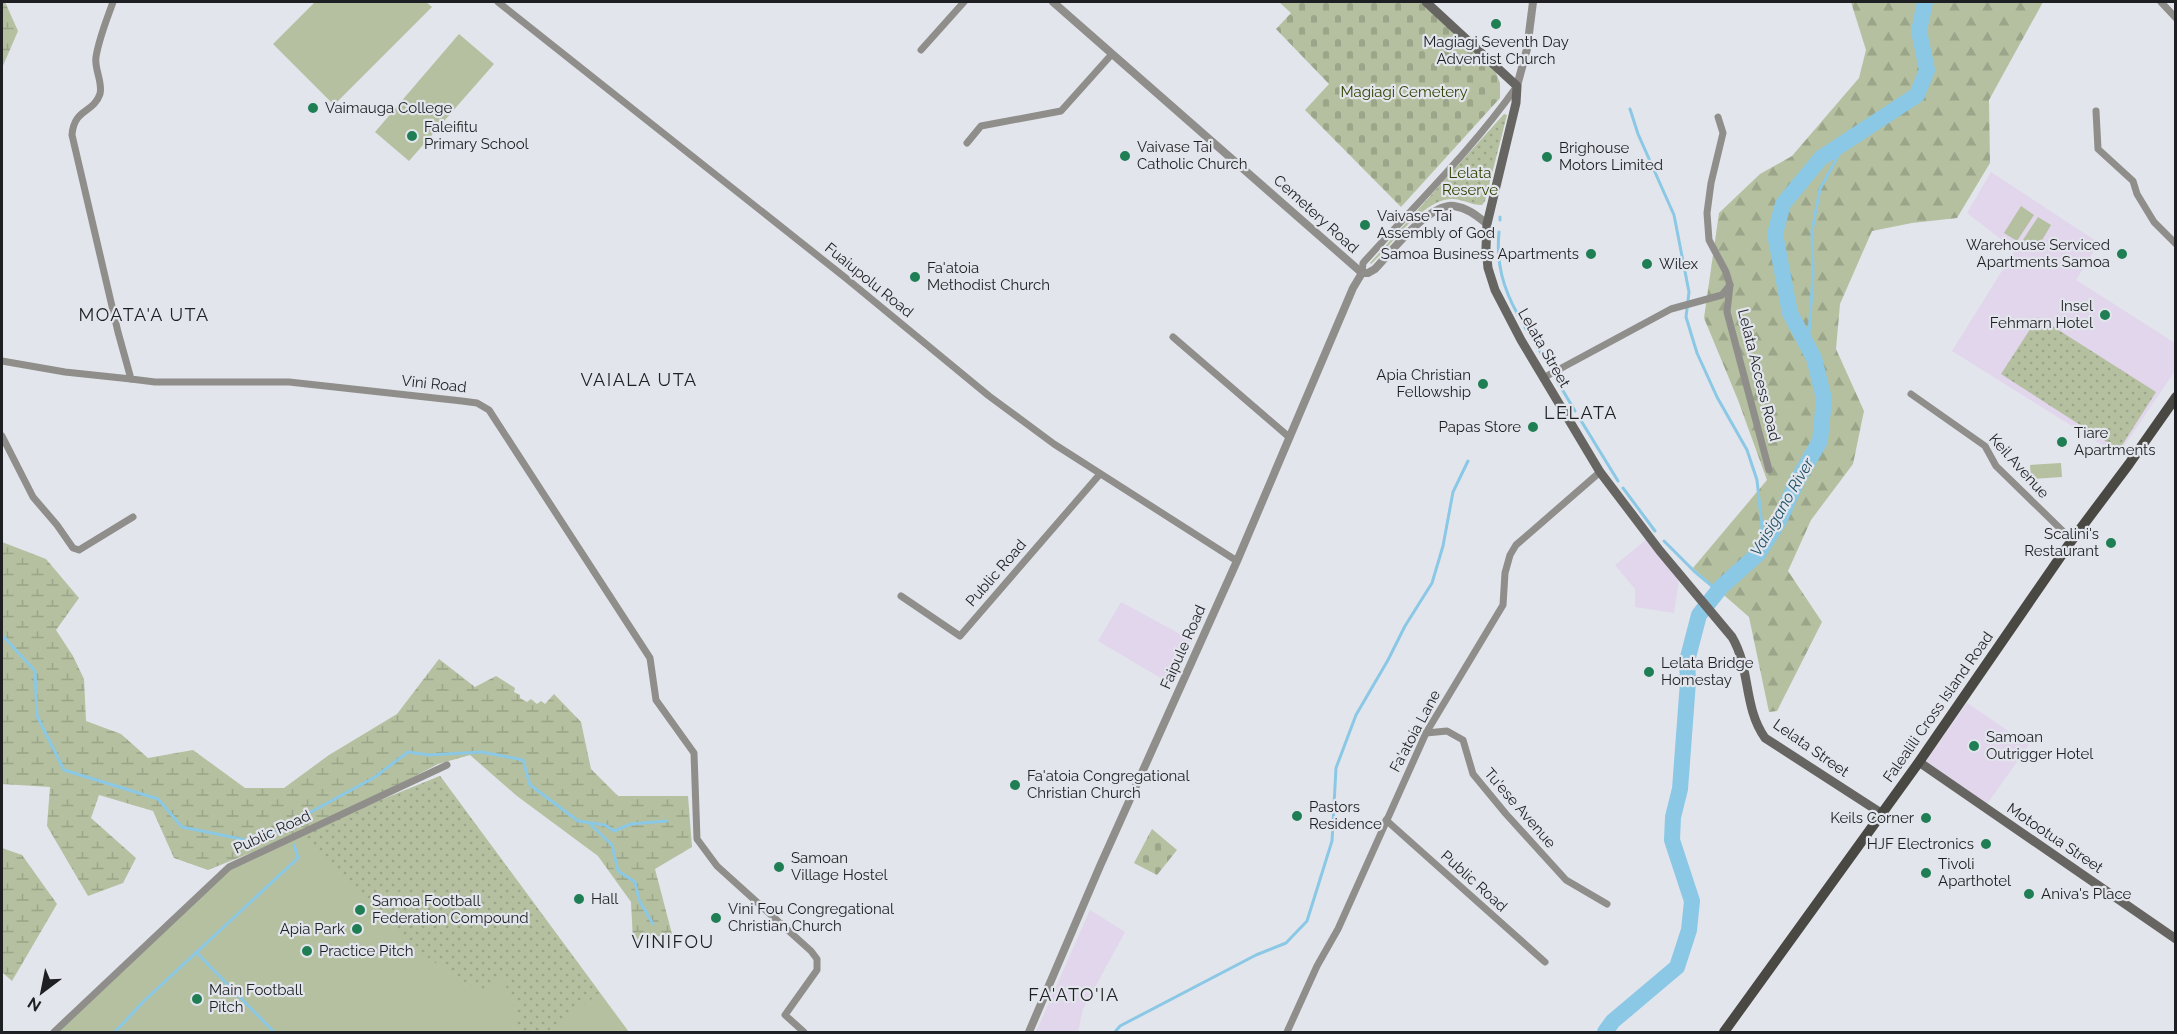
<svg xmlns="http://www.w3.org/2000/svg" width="2177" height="1034" font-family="Raleway,sans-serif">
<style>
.commercial{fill:#e1d6eb}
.grass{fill:#b4c09f}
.forest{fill:url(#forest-firs)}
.wetland{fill:url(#wetland-marsh)}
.cemetery{fill:url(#cemetery-stones)}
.park{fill:url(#park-dots)}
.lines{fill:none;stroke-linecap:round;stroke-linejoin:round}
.stream{stroke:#8ac8e5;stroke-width:3}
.river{stroke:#8ac8e5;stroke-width:16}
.minor{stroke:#8f8e8b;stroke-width:7}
.tertiary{stroke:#8f8e8b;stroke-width:8}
.secondary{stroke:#676561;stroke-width:9}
.primary{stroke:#4a4843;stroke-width:10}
.poi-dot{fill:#207e55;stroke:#e2e5ec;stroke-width:2}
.labels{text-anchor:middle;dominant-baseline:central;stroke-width:4.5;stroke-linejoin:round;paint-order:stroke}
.poi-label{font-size:15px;fill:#1e1f22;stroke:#e2e5ec;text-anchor:start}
.park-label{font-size:15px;fill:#334202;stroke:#e2e5ec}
.street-label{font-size:15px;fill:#1e1f22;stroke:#e2e5ec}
.water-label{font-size:16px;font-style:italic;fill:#1f5166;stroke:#e2e5ec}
.quarter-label{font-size:18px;letter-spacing:1.5px;fill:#1e1f22;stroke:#e2e5ec}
</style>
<defs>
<pattern id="forest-firs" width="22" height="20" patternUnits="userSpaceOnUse" patternTransform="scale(1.5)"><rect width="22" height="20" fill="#b4c09f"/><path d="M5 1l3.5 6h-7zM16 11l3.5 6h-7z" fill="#9aa589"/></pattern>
<pattern id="wetland-marsh" width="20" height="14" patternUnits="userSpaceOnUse" patternTransform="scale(1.5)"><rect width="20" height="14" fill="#b4c09f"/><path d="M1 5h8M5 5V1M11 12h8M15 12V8" fill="none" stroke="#9aa589"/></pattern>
<pattern id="cemetery-stones" width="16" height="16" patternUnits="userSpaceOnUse" patternTransform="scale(1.5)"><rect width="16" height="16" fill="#b4c09f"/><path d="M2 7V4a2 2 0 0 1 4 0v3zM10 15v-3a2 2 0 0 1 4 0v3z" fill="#9aa589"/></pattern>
<pattern id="park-dots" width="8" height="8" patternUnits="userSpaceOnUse" patternTransform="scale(1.5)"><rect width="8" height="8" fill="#b4c09f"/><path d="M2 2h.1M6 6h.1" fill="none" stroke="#9aa589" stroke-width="1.8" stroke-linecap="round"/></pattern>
</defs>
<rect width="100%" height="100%" fill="#e2e5ec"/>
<g class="commercial">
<polygon points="1991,172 2099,243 2076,280 2175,343 2175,371 2118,455 1952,351 2015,250 1967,213"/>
<polygon points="1647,539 1679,580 1674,613 1635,607 1635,589 1615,565"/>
<polygon points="1121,602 1191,640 1171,684 1098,641"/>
<polygon points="1967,703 2029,745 1987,804 1926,761"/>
<polygon points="1090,910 1125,932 1083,1009 1078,1032 1036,1032"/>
</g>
<g class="grass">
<polygon points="315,2 426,2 432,7 334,105 273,44"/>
<polygon points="459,34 494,64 409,161 375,132"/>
<polygon points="2021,206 2034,215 2017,241 2004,233"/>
<polygon points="2038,217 2051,225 2035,252 2021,243"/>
<polygon points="2061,463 2062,477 2031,479 2030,465"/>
<polygon points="440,776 629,1032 56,1032 226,866"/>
</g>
<polygon class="forest" points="1851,2 2043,2 1989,100 1990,163 1957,218 1912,223 1872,231 1840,304 1836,349 1864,411 1853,464 1811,520 1788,571 1822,622 1777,711 1769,712 1749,617 1693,568 1767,480 1738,400 1704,318 1719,213 1760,174 1792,156 1859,78 1866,50"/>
<g class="wetland">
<polygon points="2,2 5,2 18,31 2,68"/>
<polygon points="2,542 46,559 79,598 56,630 73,656 84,679 86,721 121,734 148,758 193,750 245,788 284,788 329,755 397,714 439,659 475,687 496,676 515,688 514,692 520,695 520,698 527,702 531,699 537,704 541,701 545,704 554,694 581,722 591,769 618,796 688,796 692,847 655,869 672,934 633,941 631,902 598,856 517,796 470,755 438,764 332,820 208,870 174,858 153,811 99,795 91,818 136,858 123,883 88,896 47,826 50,787 2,784"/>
<polygon points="2,848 22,855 57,904 12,981 2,972"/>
</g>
<g class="cemetery">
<polygon points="1279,2 1420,2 1495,70 1500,83 1500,98 1401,207 1305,110 1329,84 1276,29 1291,13"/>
<polygon points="1152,829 1177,850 1157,875 1134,863"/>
</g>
<g class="park">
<path d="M1504,114L1507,115L1485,201L1482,205C1471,205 1461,198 1450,199C1420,202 1392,245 1371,264L1370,263Z"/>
<polygon points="2038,317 2156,392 2119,450 2001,374"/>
<polygon points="440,776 600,993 546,1032 519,1032 514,1002 502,979 479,991 423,955 301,832"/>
</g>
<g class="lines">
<g class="stream">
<polyline points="1630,109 1638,134 1674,215 1689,292 1686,317 1697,353 1717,397 1747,450 1757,480 1762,527 1758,554"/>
<polyline points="1500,220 1500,217"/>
<path d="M1499,232C1496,263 1503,288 1518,315"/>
<polyline points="1525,327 1526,329"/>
<polyline points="1537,347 1543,356"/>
<polyline points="1814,358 1809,334 1813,275 1812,231 1820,189 1846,141"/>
<polyline points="1548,365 1549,367"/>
<polyline points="1556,379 1575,411"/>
<polyline points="1580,419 1618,481"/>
<polyline points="1623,488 1655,531"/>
<polyline points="1664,541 1694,571 1718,591"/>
<polyline points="2,635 35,671 37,716 64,770 158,799 182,827 256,842 375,777 408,752 429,755 482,752 523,760 530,785 578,821 605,825 614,831 631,824 667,821"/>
<polyline points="591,825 612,845 618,871 635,882 639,900 653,924"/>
<polyline points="196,952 274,1032"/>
<polyline points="115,1032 143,1002 298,858 294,845"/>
<polyline points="1115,1032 1120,1026 1256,955 1286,943 1307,921 1332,841 1336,768 1356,715 1388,660 1405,626 1432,583 1443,546 1453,492 1468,461"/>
</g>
<polyline class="river" points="1605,1032 1613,1021 1677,967 1689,930 1692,901 1672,840 1673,817 1680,789 1688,682 1687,661 1699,615 1721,587 1758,554 1779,521 1798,479 1820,441 1824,399 1814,358 1790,313 1775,234 1783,204 1821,158 1917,95 1927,70 1919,31 1925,2"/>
<g class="minor">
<path d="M113,2C107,19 99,38 96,57C94,69 103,82 100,94C93,114 74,108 72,135L118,332L131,379L155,382H289L462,401L477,403L489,410L650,658L656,700L694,753L697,839L717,866L811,951L817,959V970L785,1015L804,1032"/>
<polyline points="498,2 847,279 989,396 1054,444 1237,561"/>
<polyline points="2161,2 2176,18"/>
<polyline points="921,50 964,2"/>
<polyline points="2096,111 2098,149 2133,181 2137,194 2154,222 2176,244"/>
<polyline points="967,143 981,126 1061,111 1112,54"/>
<path d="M1362,273L1363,263C1415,205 1472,150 1517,86"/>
<polyline points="1730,285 1727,312 1769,470"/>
<polyline points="1173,337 1289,437"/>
<polyline points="2,361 65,372 131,379"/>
<polyline points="1543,378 1671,309 1722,295 1730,285 1726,272 1709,240 1707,213 1711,183 1723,133 1718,117"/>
<polyline points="1911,394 1985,446 1996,466 2072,540"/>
<polyline points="2,436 33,497 57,525 73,548 79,550 133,517"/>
<polyline points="901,596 960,636 1100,474"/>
<polyline points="1426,733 1447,731 1463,740 1473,774 1506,814 1566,880 1607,904"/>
<polyline points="1386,820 1545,962"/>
<polyline points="54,1032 229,867 447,765"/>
<polyline points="1287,1032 1317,966 1338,929 1426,733 1503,605 1505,573 1510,555 1516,545 1600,472"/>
</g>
<g class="tertiary">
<path d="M1053,2L1362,273H1368L1375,269C1391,252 1429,203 1454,206C1468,208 1477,216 1487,224"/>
<polyline points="1517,86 1527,49 1533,2"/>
<polyline points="1029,1032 1100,866 1237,561 1353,288 1362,273"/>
</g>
<g class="secondary">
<path d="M1426,2L1517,86L1516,103L1487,224L1486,248L1488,268L1495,290L1521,340L1600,472L1660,551L1732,637C1751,669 1743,707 1765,738L1881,813"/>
<polyline points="1919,762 2176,939"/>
</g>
<polyline class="primary" points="1724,1032 1919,762 2072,540 2129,464 2176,397"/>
</g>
<g class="poi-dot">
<circle cx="1496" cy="24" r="6"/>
<circle cx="313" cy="108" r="6"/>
<circle cx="412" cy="136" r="6"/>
<circle cx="1125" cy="156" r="6"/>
<circle cx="1547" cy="157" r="6"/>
<circle cx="1365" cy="225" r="6"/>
<circle cx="1591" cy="254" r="6"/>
<circle cx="2122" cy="254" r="6"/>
<circle cx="1647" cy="264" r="6"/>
<circle cx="915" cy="277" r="6"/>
<circle cx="2105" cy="315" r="6"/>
<circle cx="1483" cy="384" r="6"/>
<circle cx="1533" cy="427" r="6"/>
<circle cx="2062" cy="442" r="6"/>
<circle cx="2111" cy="543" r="6"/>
<circle cx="1649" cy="672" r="6"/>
<circle cx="1974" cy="746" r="6"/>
<circle cx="1015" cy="785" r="6"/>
<circle cx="1297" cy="816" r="6"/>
<circle cx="1926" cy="818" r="6"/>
<circle cx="1986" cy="844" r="6"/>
<circle cx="779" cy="867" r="6"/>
<circle cx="1926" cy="873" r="6"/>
<circle cx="2029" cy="894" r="6"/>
<circle cx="579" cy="899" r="6"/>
<circle cx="360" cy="910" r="6"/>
<circle cx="716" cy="918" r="6"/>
<circle cx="357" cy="929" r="6"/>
<circle cx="307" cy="951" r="6"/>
<circle cx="197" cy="999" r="6"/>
</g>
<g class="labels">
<g class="poi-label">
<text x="1496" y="42" text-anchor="middle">Magiagi Seventh Day<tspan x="1496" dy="17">Adventist Church</tspan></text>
<text x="325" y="108">Vaimauga College</text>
<text x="424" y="127">Faleifitu<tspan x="424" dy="17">Primary School</tspan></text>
<text x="1137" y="147">Vaivase Tai<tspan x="1137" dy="17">Catholic Church</tspan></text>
<text x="1559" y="148">Brighouse<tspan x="1559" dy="17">Motors Limited</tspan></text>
<text x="1377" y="216">Vaivase Tai<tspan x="1377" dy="17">Assembly of God</tspan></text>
<text x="2110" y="245" text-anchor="end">Warehouse Serviced<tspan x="2110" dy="17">Apartments Samoa</tspan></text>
<text x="1579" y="254" text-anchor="end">Samoa Business Apartments</text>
<text x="1659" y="264">Wilex</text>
<text x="927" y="268">Fa'atoia<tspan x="927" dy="17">Methodist Church</tspan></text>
<text x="2093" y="306" text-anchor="end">Insel<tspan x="2093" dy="17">Fehmarn Hotel</tspan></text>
<text x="1471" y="375" text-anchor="end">Apia Christian<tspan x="1471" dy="17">Fellowship</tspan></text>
<text x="1521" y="427" text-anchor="end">Papas Store</text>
<text x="2074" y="433">Tiare<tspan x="2074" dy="17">Apartments</tspan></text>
<text x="2099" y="534" text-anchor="end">Scalini's<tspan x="2099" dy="17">Restaurant</tspan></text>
<text x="1661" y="663">Lelata Bridge<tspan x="1661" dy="17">Homestay</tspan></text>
<text x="1986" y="737">Samoan<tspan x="1986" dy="17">Outrigger Hotel</tspan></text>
<text x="1027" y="776">Fa'atoia Congregational<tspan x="1027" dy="17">Christian Church</tspan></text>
<text x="1309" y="807">Pastors<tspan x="1309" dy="17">Residence</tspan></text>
<text x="1914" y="818" text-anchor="end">Keils Corner</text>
<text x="1974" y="844" text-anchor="end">HJF Electronics</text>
<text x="791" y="858">Samoan<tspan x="791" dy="17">Village Hostel</tspan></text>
<text x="1938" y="864">Tivoli<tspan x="1938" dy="17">Aparthotel</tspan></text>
<text x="2041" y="894">Aniva's Place</text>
<text x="591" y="899">Hall</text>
<text x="372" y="901">Samoa Football<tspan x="372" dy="17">Federation Compound</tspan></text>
<text x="728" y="909">Vini Fou Congregational<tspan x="728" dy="17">Christian Church</tspan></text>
<text x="345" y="929" text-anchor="end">Apia Park</text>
<text x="319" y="951">Practice Pitch</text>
<text x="209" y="990">Main Football<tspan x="209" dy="17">Pitch</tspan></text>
</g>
<g class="park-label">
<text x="1404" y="92">Magiagi Cemetery</text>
<text x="1470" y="173">Lelata<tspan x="1470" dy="17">Reserve</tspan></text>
</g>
<g class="street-label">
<text transform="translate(1316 214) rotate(42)">Cemetery Road</text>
<text transform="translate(869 280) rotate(39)">Fuaiupolu Road</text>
<text transform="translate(1544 348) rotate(60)">Lelata Street</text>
<text transform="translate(1759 375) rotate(76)">Lelata Access Road</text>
<text transform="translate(434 384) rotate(6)">Vini Road</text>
<text transform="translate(2019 466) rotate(48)">Keil Avenue</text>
<text transform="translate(996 573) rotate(-49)">Public Road</text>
<text transform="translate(1183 647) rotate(-66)">Faipule Road</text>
<text transform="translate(1938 707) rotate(-55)">Falealili Cross Island Road</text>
<text transform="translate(1415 731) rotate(-62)">Fa'atoia Lane</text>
<text transform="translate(1811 748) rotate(35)">Lelata Street</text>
<text transform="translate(1520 808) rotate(49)">Tu'ese Avenue</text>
<text transform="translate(272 832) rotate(-25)">Public Road</text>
<text transform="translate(2055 838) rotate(34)">Motootua Street</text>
<text transform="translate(1474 881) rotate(42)">Public Road</text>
</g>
<g class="water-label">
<text transform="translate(1782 507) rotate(-60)">Vaisigano River</text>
</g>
<g class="quarter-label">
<text x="144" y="314">MOATA'A UTA</text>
<text x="639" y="379">VAIALA UTA</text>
<text x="1581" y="412">LELATA</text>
<text x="673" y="941">VINIFOU</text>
<text x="1074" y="994">FA'ATO'IA</text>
</g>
</g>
<rect width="2177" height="1034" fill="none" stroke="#1e1f22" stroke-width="6"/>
<g transform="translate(42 992) rotate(212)" stroke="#e2e5ec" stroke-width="4.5" paint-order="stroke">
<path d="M0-4.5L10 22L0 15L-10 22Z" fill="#1e1f22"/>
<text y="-9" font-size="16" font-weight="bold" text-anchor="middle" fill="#1e1f22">N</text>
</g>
</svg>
